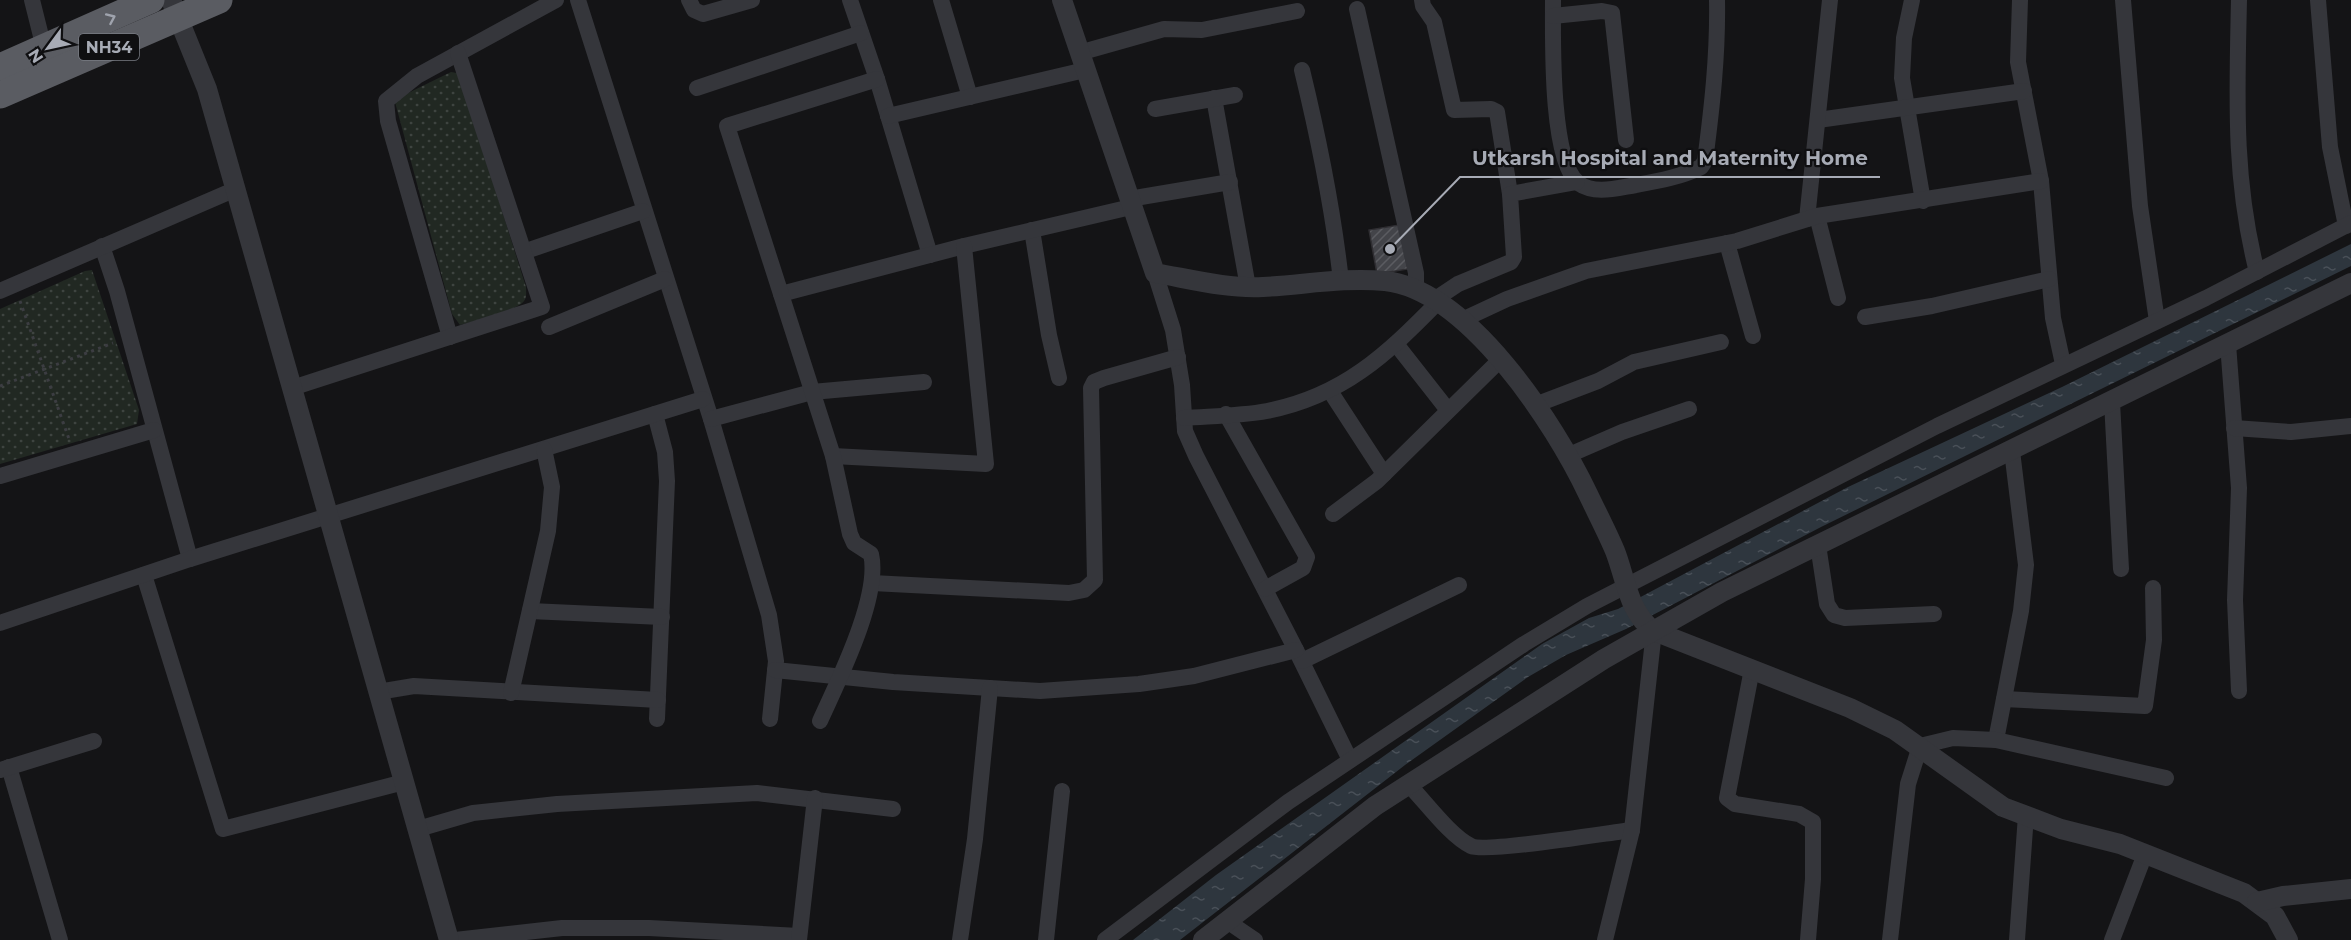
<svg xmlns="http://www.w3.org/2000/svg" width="2351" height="940" font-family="Montserrat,sans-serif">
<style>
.grass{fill:url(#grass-dots)}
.water{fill:url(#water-ripples)}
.building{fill:url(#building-hatch);stroke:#2f2e32;stroke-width:1.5}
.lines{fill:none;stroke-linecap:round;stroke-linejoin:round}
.path{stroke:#3c3d42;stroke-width:3;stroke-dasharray:3 4.5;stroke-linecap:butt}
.minor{stroke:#35363b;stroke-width:16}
.tertiary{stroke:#35363b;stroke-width:20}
.trunk{stroke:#5a5c62;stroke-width:27}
.oneway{stroke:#9fa3ad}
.labels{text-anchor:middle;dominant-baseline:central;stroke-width:4.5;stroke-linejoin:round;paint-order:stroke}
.shield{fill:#0f0f11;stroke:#797c84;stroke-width:1.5}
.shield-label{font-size:16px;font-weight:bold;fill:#a7abb5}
.leader{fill:none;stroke:#a7abb5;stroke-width:2}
.callout-dot{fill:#a7abb5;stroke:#0f0f11;stroke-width:2}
.callout-label{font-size:20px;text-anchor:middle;font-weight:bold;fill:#a7abb5;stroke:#0f0f11;stroke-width:4.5;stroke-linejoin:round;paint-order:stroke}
</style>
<defs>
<pattern id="grass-dots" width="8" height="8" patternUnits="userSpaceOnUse" patternTransform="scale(1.5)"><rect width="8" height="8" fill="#212822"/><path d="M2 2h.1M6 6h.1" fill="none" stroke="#3e4440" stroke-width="1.8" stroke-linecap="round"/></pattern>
<pattern id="water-ripples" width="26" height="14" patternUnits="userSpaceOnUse" patternTransform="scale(1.5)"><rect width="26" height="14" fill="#2e363e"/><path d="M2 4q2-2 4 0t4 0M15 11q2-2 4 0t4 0" fill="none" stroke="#495058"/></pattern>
<pattern id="building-hatch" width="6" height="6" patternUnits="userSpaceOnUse" patternTransform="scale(1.5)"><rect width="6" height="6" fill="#434449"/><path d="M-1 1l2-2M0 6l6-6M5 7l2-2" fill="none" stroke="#5b5c61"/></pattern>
</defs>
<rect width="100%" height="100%" fill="#141416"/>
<g class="grass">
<path d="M451,72L457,73L460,78L526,287C526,292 527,297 524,301C517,311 473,321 460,325L452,314L395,102L402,96Z"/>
<polygon points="92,270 139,410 137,424 0,464 0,309 85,271"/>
</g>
<polygon class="water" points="2351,244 2351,266 1821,527 1626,629 1566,655 1528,677 1405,765 1180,940 1133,940 1216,875 1542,644 1589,618 1618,609 1848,487 2062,387"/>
<polygon class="building" points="1399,225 1408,269 1377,274 1369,230"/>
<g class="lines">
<g class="path">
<polyline points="20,301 69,439"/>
<polyline points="0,386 113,343"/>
</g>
<g class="minor">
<polyline points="32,0 44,48"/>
<polyline points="578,0 711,419 769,615 776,661 770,719"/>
<polyline points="689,0 694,10 703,14 752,0"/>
<polyline points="850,0 877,79 930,255"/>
<polyline points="941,0 970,97"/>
<polyline points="1422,0 1423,6 1434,22 1454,110 1491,109 1497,112 1510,194"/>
<path d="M1553,0C1553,37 1550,160 1578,183C1595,195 1617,188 1636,185C1658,181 1681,177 1701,167L1705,161C1712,107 1718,55 1717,0"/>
<polyline points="1912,0 1904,38 1902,78 1923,201"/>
<polyline points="2020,0 2018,62 2041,181 2053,318 2063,364"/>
<polyline points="2123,0 2140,206 2157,321"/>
<path d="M2239,0C2237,95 2233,178 2257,272"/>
<polyline points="2318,0 2330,147 2346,226"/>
<polyline points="1357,9 1416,273 1416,289"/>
<polyline points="1553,16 1602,11 1612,13 1626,140"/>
<polyline points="1079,53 1164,29 1202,30 1297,11"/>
<path d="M1302,70C1319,140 1333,209 1341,281"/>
<polyline points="697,88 861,33"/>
<polyline points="1214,98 1248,287"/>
<polyline points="1155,109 1235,95"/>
<polyline points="888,116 1085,70"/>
<polyline points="1818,120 2024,91"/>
<polyline points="1129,199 1230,182"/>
<polyline points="1817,216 1838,298"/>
<polyline points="1807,219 1830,0"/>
<polyline points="1032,230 1049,335 1059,378"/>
<polyline points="1727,243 1753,336"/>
<polyline points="102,246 117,291 190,559"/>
<polyline points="526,251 643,211"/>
<polyline points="1155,273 1173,330 1182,385 1185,431 1196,456 1296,650 1350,760"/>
<polyline points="0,291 236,189"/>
<polyline points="781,294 964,246 1131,207"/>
<polyline points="1434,300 1458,284 1511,262 1514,257 1510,194 1577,182"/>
<polyline points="1865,317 1932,306 2049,279"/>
<polyline points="1462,320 1507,299 1586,271 1737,241 1817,216 2041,181"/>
<polyline points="549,327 665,279"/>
<polyline points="450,337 388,121 386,101 417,76 556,0"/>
<polyline points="1396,344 1447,409"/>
<polyline points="2228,344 2239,488 2235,600 2239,691"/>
<polyline points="292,388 542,307 458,53"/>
<polyline points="1330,391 1384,474"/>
<polyline points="2112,402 2121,569"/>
<polyline points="1535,405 1598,381 1634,362 1721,342"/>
<polyline points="655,414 665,452 667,481 657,719"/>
<polyline points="1226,414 1307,557 1303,568 1265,589"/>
<path d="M1184,418C1212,416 1240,416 1267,411C1343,396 1386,355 1438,302"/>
<polyline points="711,419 812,392 924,382"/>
<polyline points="2234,428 2291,432 2351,426"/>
<polyline points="1569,455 1622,432 1689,409"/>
<polyline points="833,456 986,464 964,246"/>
<polyline points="0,476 154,430"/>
<polyline points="1333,514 1377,481 1500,360"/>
<polyline points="1818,545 1827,604 1834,615 1845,618 1934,614"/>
<polyline points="144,575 223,829 404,782"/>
<polyline points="872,583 1069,593 1084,590 1095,580 1091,388 1094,382 1104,378 1178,357"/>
<polyline points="530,611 662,617"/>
<polyline points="0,623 190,559 703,399"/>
<polyline points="1302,661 1459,585"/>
<polyline points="1752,669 1727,798 1735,804 1799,814 1813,822 1813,879 1808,940"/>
<polyline points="775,670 893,682 1040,691 1139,684 1194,676 1296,650"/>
<polyline points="378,692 414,686 658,700"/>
<polyline points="511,693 548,531 552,487 544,449"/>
<polyline points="2004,699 2145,706 2154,640 2153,588"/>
<path d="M820,721C838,681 881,596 871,554L854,543L850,534L833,456L727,126L877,79"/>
<polyline points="1996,740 2021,611 2026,565 2012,451"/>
<polyline points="9,767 60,940"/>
<polyline points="0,770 94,741"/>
<path d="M1408,784C1425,801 1450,836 1471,846C1485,853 1607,833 1632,830"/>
<polyline points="418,829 473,813 557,804 757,793 893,809"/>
<polyline points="1227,921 1255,940"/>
<polyline points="455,940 562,928 649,928 799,936"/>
<polyline points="799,940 815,798"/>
<polyline points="960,940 975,839 990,688"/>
<polyline points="1046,940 1062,791"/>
<polyline points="1105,940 1288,802 1524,644 1587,606 1937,426 2206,298 2351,223"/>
<polyline points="1605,940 1632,830 1654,631"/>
<polyline points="1890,940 1908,784 1920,746 1953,738 1996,740 2166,778"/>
<polyline points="2017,940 2026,815"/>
<polyline points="2112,940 2145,854"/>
</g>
<g class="tertiary">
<polyline points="171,0 207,89 449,940"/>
<path d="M1062,0L1155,273C1190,279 1227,289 1263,287C1303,285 1344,277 1385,281C1468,290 1555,424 1588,494C1597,513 1607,532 1615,551C1626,579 1628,612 1654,631L1850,708L1895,730L2003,807L2061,829L2120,844L2244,893L2275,916L2288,940"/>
<polyline points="2257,902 2283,896 2351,889"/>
<polyline points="1203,940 1375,806 1604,659 1722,592 2351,283"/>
</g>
<g class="trunk">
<polyline points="0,67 151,0"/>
<polyline points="0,95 219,0"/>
</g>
</g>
<defs><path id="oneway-chevron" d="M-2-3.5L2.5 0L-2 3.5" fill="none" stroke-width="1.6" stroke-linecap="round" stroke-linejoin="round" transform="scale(1.5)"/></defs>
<use class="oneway" href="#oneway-chevron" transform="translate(111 18) rotate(-24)"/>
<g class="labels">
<rect class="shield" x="79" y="34" width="60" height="26" rx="4.5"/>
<g class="shield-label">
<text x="109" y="47">NH34</text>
</g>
</g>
<path class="leader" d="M1390 249L1460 177H1880"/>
<circle class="callout-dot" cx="1390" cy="249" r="6"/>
<g class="callout-label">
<text x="1670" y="165">Utkarsh Hospital and Maternity Home</text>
</g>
<g transform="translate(48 48) rotate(237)" stroke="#0f0f11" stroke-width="4.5" paint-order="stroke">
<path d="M0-4.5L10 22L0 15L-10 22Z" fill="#a7abb5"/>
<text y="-9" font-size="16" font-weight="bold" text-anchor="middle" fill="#a7abb5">N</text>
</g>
</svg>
